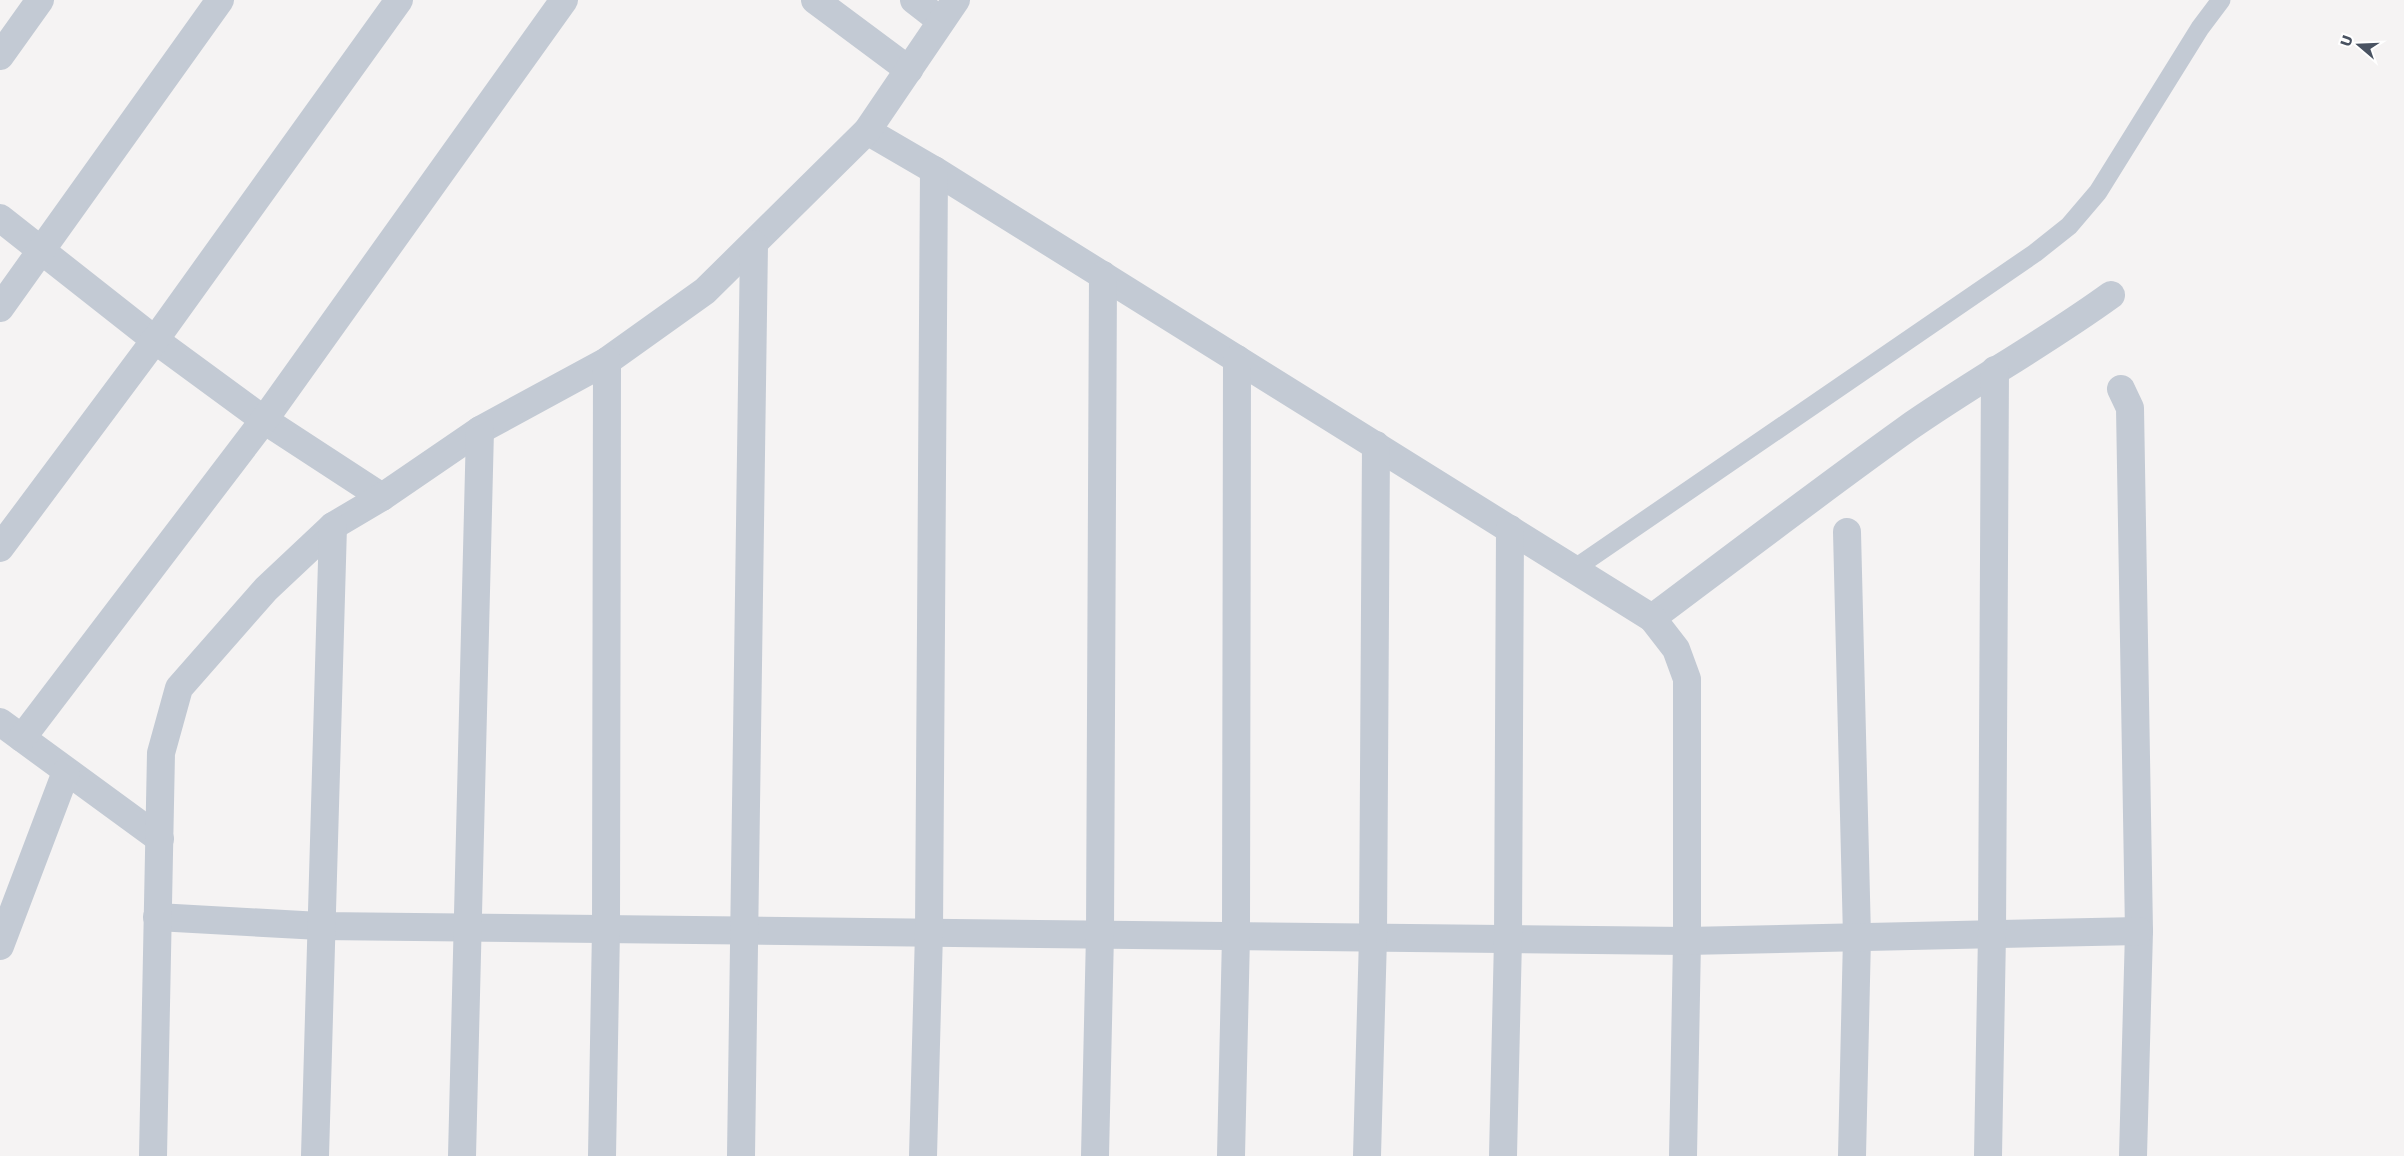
<svg xmlns="http://www.w3.org/2000/svg" width="2404" height="1156" font-family="'DejaVu Sans',sans-serif">
<style>
.lines{fill:none;stroke-linecap:round;stroke-linejoin:round}
.service{stroke:#c3cad4;stroke-width:19}
.minor{stroke:#c3cad4;stroke-width:28}
</style>
<rect width="100%" height="100%" fill="#f5f3f3"/>
<g class="lines">
<polyline class="service" points="1574,569 2035,253 2069,226 2098,192 2200,28 2221,0"/>
<g class="minor">
<polyline points="815,0 909,70"/>
<polyline points="914,0 941,21"/>
<polyline points="0,56 40,0"/>
<path d="M867,131L934,170L1652,618C1736,555 1820,491 1905,430C1972,383 2045,343 2111,295"/>
<polyline points="0,218 155,340 264,420 382,497"/>
<polyline points="0,308 220,0"/>
<polyline points="2121,389 2130,408 2139,931 2133,1156"/>
<polyline points="1847,532 1857,937 1852,1156"/>
<polyline points="0,548 155,340 399,0"/>
<polyline points="1652,618 1676,649 1687,679 1687,941 1683,1156"/>
<polyline points="0,722 160,839"/>
<polyline points="22,738 264,420 564,0"/>
<polyline points="157,917 320,926 1687,941 2139,931"/>
<polyline points="0,946 66,772"/>
<polyline points="153,1156 161,753 179,688 266,589 333,526 382,497 480,430 607,361 705,291 867,131 956,0"/>
<polyline points="315,1156 333,526"/>
<polyline points="462,1156 480,430"/>
<polyline points="602,1156 606,929 607,361"/>
<polyline points="741,1156 754,244"/>
<polyline points="923,1156 929,932 934,170"/>
<polyline points="1095,1156 1100,934 1103,275"/>
<polyline points="1231,1156 1236,936 1237,359"/>
<polyline points="1367,1156 1373,937 1376,445"/>
<polyline points="1503,1156 1508,939 1510,529"/>
<polyline points="1988,1156 1992,934 1995,370"/>
</g>
</g>
<g transform="translate(2359 45) rotate(289)" stroke="#ffffff" stroke-width="4" paint-order="stroke">
<path d="M0-4L9 19L0 12L-9 19Z" fill="#495261"/>
<text y="-8" font-size="14" font-weight="bold" text-anchor="middle" fill="#495261">U</text>
</g>
</svg>
